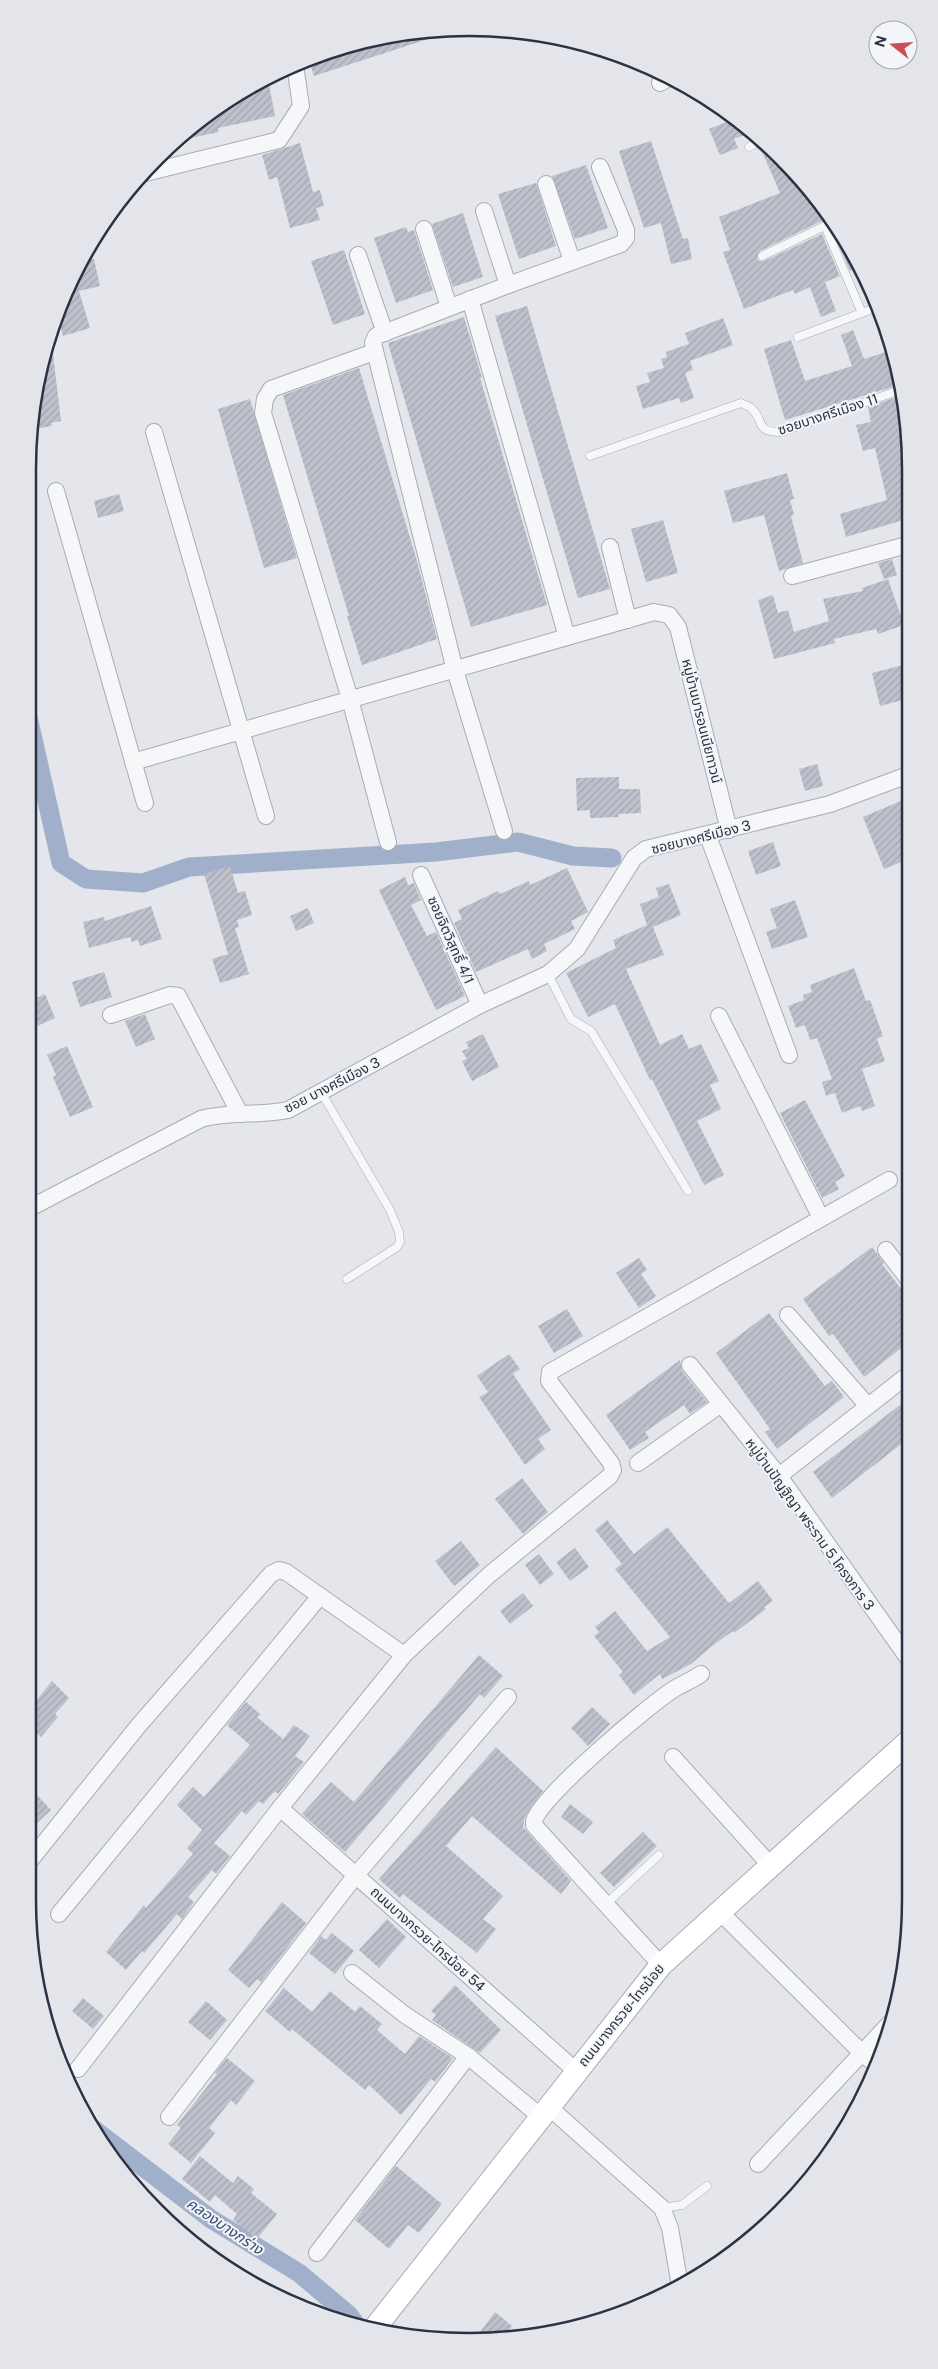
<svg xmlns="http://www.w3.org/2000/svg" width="938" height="2369" font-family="'Public Sans','Noto Sans Thai',sans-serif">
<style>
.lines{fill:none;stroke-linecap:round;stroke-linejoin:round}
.canal{stroke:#a0b0ca;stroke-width:19}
.building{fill:url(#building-hatch)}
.service-casing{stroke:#a9acb5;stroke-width:9}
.minor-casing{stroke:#a9acb5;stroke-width:18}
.secondary-casing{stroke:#a9acb5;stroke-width:24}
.service{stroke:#f6f7f9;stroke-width:8}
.minor{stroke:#f6f7f9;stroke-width:16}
.secondary{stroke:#fff;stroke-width:22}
.labels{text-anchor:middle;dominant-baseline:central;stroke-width:4;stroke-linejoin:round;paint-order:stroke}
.street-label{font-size:14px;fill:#2c3243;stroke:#f3f5f8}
.water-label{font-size:15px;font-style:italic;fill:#364d76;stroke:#f3f5f8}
.rim{fill:none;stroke:#2c3243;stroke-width:2.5}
</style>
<defs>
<pattern id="building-hatch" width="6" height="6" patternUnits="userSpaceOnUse" patternTransform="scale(1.25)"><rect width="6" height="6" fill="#bec1cb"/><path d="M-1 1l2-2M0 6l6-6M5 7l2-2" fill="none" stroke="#a3a6b0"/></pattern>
</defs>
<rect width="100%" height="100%" fill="#e4e6eb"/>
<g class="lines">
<g class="canal">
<polyline points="28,717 61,863 86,879 143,883 189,867 436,852 518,842 573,856 612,858"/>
<polyline points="92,2128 211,2219 299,2273 349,2315 356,2325"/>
</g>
</g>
<g class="building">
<polygon points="426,31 428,39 314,76 309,60 354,43"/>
<polygon points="261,81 262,86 269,84 275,116 218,128 219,132 176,141 200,119"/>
<polygon points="734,119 750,133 734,139 738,148 720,155 709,129"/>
<polygon points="651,141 683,239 688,238 692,259 671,264 661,223 644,228 619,151"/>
<polygon points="300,143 313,192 320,190 324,206 316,208 320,220 290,228 277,177 269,180 262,155"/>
<polygon points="763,145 801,178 828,218 760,251 757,258 759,261 764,261 822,234 840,276 825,282 836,311 821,317 810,287 795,294 793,290 744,309 723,252 730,250 719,217 780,193 760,147"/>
<polygon points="586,165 608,228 575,239 552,176"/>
<polygon points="536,183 556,246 519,259 498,194"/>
<polygon points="463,213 483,277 453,287 432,224"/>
<polygon points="406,227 408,232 414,230 433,290 396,303 374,238"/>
<polygon points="834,228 861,267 850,271 832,229"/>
<polygon points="344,250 365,314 333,325 311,261"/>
<polygon points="94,259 100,286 79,291 90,328 63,336 57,314 80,262"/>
<polygon points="527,306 610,589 578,598 495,316"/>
<polygon points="464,317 482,378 480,378 547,605 471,627 388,343"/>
<polygon points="723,318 733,345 690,361 693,370 685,373 694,398 681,403 679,398 643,409 636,386 650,382 647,373 664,368 661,359 667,357 666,352 689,344 685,333"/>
<polygon points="853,330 864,359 889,351 899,385 785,420 764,349 791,340 805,381 852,366 841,335"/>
<polygon points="48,346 52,346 61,421 51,423 52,426 34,429"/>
<polygon points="359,368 417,561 437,639 362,665 347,616 349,616 283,395"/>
<polygon points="902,395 907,411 907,519 846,537 840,514 887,500 875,448 863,451 856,425 871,422 868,407"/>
<polygon points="250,399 297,558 264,568 218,409"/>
<polygon points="787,473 794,499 790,500 794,515 791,516 803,563 779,571 764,515 733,523 724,491"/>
<polygon points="119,494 124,511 98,518 94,501"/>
<polygon points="663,520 678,573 646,582 631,529"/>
<polygon points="892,559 897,575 884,579 878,563"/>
<polygon points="888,579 904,625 878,634 876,629 834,639 835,643 774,659 758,600 773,595 778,613 788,610 794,632 829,621 823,599 863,591 862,588"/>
<polygon points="907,664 907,699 880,706 872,673"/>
<polygon points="817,764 823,786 805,791 799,769"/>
<polygon points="619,777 619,789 640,789 641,813 618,814 619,817 590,818 590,810 577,811 576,778"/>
<polygon points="908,798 908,859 884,869 863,817"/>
<polygon points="773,842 781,866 756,875 748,851"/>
<polygon points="230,866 238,893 245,891 252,915 237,920 239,927 235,928 249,974 220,983 212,959 228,954 204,874"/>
<polygon points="567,868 588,912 571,921 575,929 544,944 547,951 532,959 528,949 476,972 454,923 462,919 458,910 498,891 500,894 529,881 530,885"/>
<polygon points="405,877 408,885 414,883 421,900 411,905 427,936 436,932 465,996 436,1010 379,890"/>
<polygon points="669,884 681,915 653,927 664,955 626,969 660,1045 682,1034 689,1049 701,1044 719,1081 710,1085 721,1109 697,1121 724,1175 704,1185 652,1079 650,1080 615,1004 588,1017 566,973 616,948 613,940 647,925 640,904 659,897 656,888"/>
<polygon points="795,900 808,937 772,949 766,932 777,928 770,909"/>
<polygon points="151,906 162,939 140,946 138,940 132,942 130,937 89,948 83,922 104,917 105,921"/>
<polygon points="308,908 314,923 296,931 290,916"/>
<polygon points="854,968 866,1001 870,1000 883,1036 877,1039 885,1061 862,1069 875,1106 862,1111 860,1106 842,1113 835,1093 826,1096 822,1082 832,1079 817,1038 810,1040 805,1025 796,1028 788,1006 804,1000 803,995 812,992 810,985"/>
<polygon points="104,972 112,997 80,1007 72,982"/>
<polygon points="45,994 55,1018 28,1030 28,1002"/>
<polygon points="145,1014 155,1039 136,1047 125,1021"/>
<polygon points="483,1034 499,1067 472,1081 462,1061 467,1059 462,1051 469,1048 466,1042"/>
<polygon points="67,1046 93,1107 70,1117 53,1077 56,1075 47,1055"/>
<polygon points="805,1100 845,1176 835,1182 839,1189 822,1198 780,1113"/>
<polygon points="872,1247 884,1263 882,1264 909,1299 909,1342 864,1377 833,1334 829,1336 803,1299"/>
<polygon points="639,1258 647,1270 641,1274 656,1296 639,1308 616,1273"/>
<polygon points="567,1309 583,1336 554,1353 538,1326"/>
<polygon points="769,1313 825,1386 832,1381 844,1397 777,1449 765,1432 770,1429 716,1353"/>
<polygon points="509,1354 520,1369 513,1374 551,1430 538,1439 545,1449 525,1465 479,1397 488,1392 477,1376"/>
<polygon points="680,1360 682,1371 707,1402 690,1414 684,1405 645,1432 649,1438 630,1450 606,1415"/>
<polygon points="909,1398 909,1438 832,1498 813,1472"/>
<polygon points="522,1478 548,1512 523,1534 495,1499"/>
<polygon points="607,1520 634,1554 667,1527 729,1603 758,1581 773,1601 764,1607 766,1609 734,1633 733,1631 712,1646 691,1664 662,1679 660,1674 634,1695 619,1675 623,1672 594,1636 599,1632 595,1627 615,1611 647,1651 670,1637 615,1569 622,1564 595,1530"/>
<polygon points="461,1541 480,1565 454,1586 435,1561"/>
<polygon points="575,1548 589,1567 570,1581 556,1562"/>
<polygon points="539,1554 554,1574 540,1585 525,1565"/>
<polygon points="523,1593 533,1606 510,1624 500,1611"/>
<polygon points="479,1655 503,1676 484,1698 480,1694 345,1852 302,1814 331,1782 354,1802"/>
<polygon points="52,1681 69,1698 55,1714 58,1717 41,1737 28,1725 28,1711"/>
<polygon points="246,1702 260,1714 257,1717 283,1739 294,1725 310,1736 295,1756 304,1762 278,1794 275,1791 263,1804 259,1801 246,1815 242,1811 214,1843 230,1856 216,1874 212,1870 188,1897 194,1902 182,1919 177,1914 144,1953 142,1951 126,1970 106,1952 144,1905 146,1908 193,1854 187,1848 202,1830 177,1805 193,1787 204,1797 250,1745 227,1725"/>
<polygon points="592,1707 610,1724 588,1746 571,1728"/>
<polygon points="496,1747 543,1791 525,1816 523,1827 571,1881 561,1894 472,1816 446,1846 503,1896 483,1919 496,1929 477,1953 403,1894 400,1898 379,1879"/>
<polygon points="36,1794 51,1810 34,1826 28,1819 28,1803"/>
<polygon points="570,1804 593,1822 583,1834 561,1817"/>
<polygon points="643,1832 657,1846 614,1887 600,1873"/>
<polygon points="282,1902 306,1923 261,1982 257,1979 249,1988 228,1970"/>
<polygon points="387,1919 406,1937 379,1968 359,1950"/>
<polygon points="332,1933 354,1951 335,1974 309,1953 321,1936 326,1940"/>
<polygon points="455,1985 501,2030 480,2053 432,2020 436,2015 431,2011"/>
<polygon points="284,1988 312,2012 330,1991 355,2012 360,2006 382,2024 377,2030 405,2054 419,2036 453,2058 435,2082 431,2079 401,2115 369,2085 365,2090 292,2029 290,2032 265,2011"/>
<polygon points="83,1998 104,2016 93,2029 72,2011"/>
<polygon points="206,2001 227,2020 210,2040 188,2022"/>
<polygon points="227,2058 255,2081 236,2105 231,2100 209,2128 215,2133 191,2163 168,2144 181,2128 177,2125 217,2074 215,2073"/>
<polygon points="200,2156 233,2183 238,2176 254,2189 251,2193 277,2214 257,2239 233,2220 237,2214 215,2195 210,2202 182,2179"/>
<polygon points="396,2166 442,2204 419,2233 408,2225 389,2249 355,2220"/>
<polygon points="495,2312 512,2326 506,2335 477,2336"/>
</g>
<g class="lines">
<defs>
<g id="service">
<polyline points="749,147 759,141"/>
<polyline points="825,226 862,313"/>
<polyline points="762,256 831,223"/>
<polyline points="798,337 875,308"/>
<path d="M590,456L741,403C744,405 750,406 752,409C765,421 754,432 781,432L900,390"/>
<polyline points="548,974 571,1019 591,1031 688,1191"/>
<polyline points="321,1092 390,1210 399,1232 400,1242 397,1247 347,1279"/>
<polyline points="606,1904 659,1855"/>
<polyline points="662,2208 682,2205 707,2186"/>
</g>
<g id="minor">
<polyline points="660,83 667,79"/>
<polyline points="141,174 279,140 301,106 295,65"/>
<polyline points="546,184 572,261"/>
<polyline points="484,211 508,285"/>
<polyline points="424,229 449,307"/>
<polyline points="358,255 385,333"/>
<polyline points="470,299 567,637"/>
<polyline points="374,352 271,389 265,399 263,413 350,699 388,842"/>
<polyline points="154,432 266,816"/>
<polyline points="56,491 145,803"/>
<polyline points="610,547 628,620"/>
<polyline points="792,576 907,545"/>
<polyline points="133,762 654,612 669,615 678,627 729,830"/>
<polyline points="504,831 455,670 373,343 376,336 508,285 621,244 626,238 626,230 600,167"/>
<polyline points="708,836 789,1055"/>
<polyline points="421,875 480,1005"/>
<polyline points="111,1015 170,995 178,996 240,1114"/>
<polyline points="719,1016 821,1218"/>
<path d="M28,1209L201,1119C229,1111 259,1116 288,1110L480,1005L548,974L577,949L634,858L646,849L830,804L908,775"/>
<polyline points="886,1250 909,1280"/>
<polyline points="788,1315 868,1406"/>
<polyline points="690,1365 779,1476 910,1661"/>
<polyline points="638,1463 721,1404"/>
<polyline points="779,1476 909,1374"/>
<polyline points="673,1757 770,1865"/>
<polyline points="280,1808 576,2071"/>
<polyline points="28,1863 139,1725 271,1574 279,1570 286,1572 404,1655"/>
<polyline points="720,1912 863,2054 875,2064"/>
<polyline points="59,1914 320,1596"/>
<path d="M661,1965L534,1825V1821C541,1796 649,1705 674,1689C683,1684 692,1680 701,1674"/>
<polyline points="352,1973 405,2015 468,2056 541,2117"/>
<polyline points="78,2069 280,1808 404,1655 489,1575 610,1476 613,1470 611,1463 549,1381 550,1372 889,1180"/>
<polyline points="549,2107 662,2208 670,2228 680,2286"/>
<polyline points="169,2117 356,1875 508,1697"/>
<polyline points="758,2164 890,2023"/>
<polyline points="317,2253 468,2056"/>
</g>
<polyline id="secondary" points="374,2329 661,1965 910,1740"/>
</defs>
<use href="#service" class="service-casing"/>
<use href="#minor" class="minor-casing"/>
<use href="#secondary" class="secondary-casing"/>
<use href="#service" class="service"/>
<use href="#minor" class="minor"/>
<use href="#secondary" class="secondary"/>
</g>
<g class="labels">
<g class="street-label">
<text transform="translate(828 414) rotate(-18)">ซอยบางศรีเมือง 11</text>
<text transform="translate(702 721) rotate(76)">หมู่บ้านบารอนเนียทาวน์</text>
<text transform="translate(701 837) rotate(-14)">ซอยบางศรีเมือง 3</text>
<text transform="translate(451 940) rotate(66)">ซอยจิตวิสุทธิ์ 4/1</text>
<text transform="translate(332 1085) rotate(-27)">ซอย บางศรีเมือง 3</text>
<text transform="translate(810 1524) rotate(54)">หมู่บ้านปัญฐิญา พระราม 5 โครงการ 3</text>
<text transform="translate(428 1939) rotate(42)">ถนนบางกรวย-ไทรน้อย 54</text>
<text transform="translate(621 2015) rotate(-51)">ถนนบางกรวย-ไทรน้อย</text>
</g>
<g class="water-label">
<text transform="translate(225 2226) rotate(34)">คลองบางกร่าง</text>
</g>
</g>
<path d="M0 0H938V2369H0ZM469 36H469A433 433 0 0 1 902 469V1900A433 433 0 0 1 469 2333H469A433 433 0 0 1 36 1900V469A433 433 0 0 1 469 36Z" fill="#e3e5ea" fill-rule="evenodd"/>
<path class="rim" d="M469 36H469A433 433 0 0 1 902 469V1900A433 433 0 0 1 469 2333H469A433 433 0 0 1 36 1900V469A433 433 0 0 1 469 36Z"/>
<g transform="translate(893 45) rotate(287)"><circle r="24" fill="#f3f5f8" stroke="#a3a7b0"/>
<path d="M0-4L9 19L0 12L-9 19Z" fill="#cb4e54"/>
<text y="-8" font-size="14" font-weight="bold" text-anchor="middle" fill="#2c3243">N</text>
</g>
</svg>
